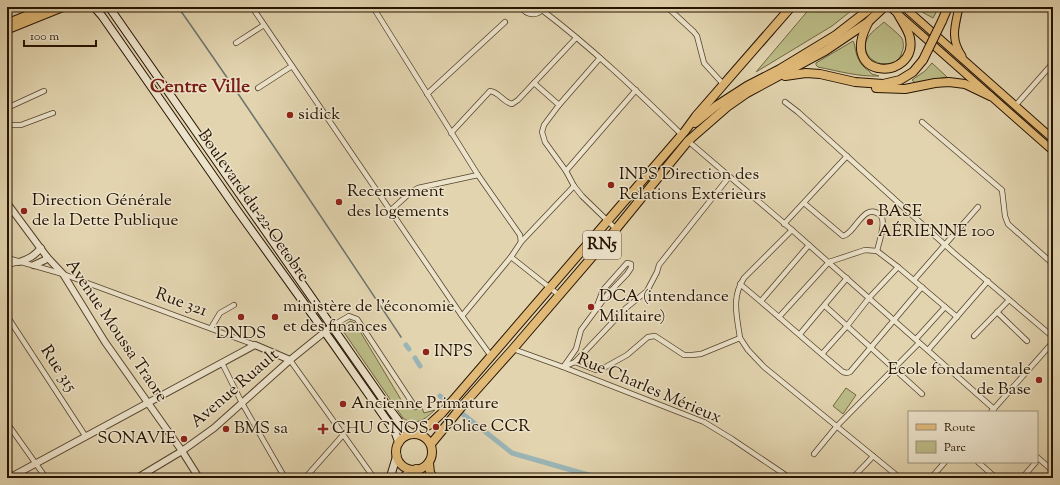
<svg xmlns="http://www.w3.org/2000/svg" width="1060" height="485" font-family="'Sorts Mill Goudy',serif">
<style>
.green{fill:#bbbb86;stroke:#706743}
.lines{fill:none;stroke-linecap:round;stroke-linejoin:round}
.stream{stroke:#6c746e;stroke-width:1.5}
.canal{stroke:#9bb5b7;stroke-width:5}
.minor-casing{stroke:#54432c;stroke-width:6}
.tertiary-casing{stroke:#54432c;stroke-width:8}
.secondary-casing{stroke:#251300;stroke-width:9}
.primary-casing{stroke:#251300;stroke-width:9}
.trunk-casing{stroke:#251300;stroke-width:10}
.minor{stroke:#ece3cb;stroke-width:4.5}
.tertiary{stroke:#ece3cb;stroke-width:6}
.secondary{stroke:#ece3cb;stroke-width:7}
.primary{stroke:#e1ba78;stroke-width:7}
.trunk{stroke:#e1ba78;stroke-width:8}
.trunk-bridge-casing{stroke:#251300;stroke-width:10;stroke-linecap:butt}
.trunk-bridge{stroke:#e1ba78;stroke-width:8}
.poi-dot{fill:#8f2418;stroke:#ece3cb;stroke-width:1.5}
.labels{text-anchor:middle;dominant-baseline:central;stroke-width:3;stroke-linejoin:round;paint-order:stroke}
.shield{fill:#ece3cb;stroke:#61513d;stroke-width:1}
.shield-label{font-size:16px;font-weight:bold;fill:#251300}
.poi-label{font-size:17px;fill:#251300;stroke:#ece3cb;text-anchor:start}
.street-label{font-size:17px;fill:#251300;stroke:#ece3cb}
.quarter-label{font-size:19px;font-weight:bold;fill:#7a1f14;stroke:#ece3cb}
</style>
<rect width="100%" height="100%" fill="#e2d4af"/>
<filter id="stains"><feTurbulence type="fractalNoise" baseFrequency=".005" numOctaves="4"/><feColorMatrix values="0 0 0 0 .2 0 0 0 0 .09 0 0 0 0 .02 0 0 0 .5 -.17"/></filter>
<radialGradient id="worn" r=".72"><stop offset=".6" stop-color="#630" stop-opacity="0"/><stop offset="1" stop-color="#630" stop-opacity=".3"/></radialGradient>
<g class="green">
<polygon points="811,7 856,7 832,26 756,72"/>
<polygon points="918,7 939,7 933,18 922,12"/>
<path d="M884,22C890,27 896,32 901,37C904,41 904,48 902,52C895,77 854,60 868,37C872,31 879,27 884,22Z"/>
<path d="M853,41L854,43C856,52 857,61 865,68C868,70 869,71 872,74L879,76C859,77 838,71 818,67L816,65V63Z"/>
<polygon points="932,63 947,77 915,83 912,80 925,71"/>
<path d="M350,321L355,323L406,408H422L424,413L435,410C425,419 416,427 403,418L341,328Z"/>
<polygon points="846,388 856,395 843,414 833,406"/>
</g>
<g class="lines">
<g class="stream">
<path d="M178,7C255,116 328,227 401,337"/>
<polyline points="958,30 963,7"/>
</g>
<g class="canal">
<polyline points="406,345 409,349"/>
<polyline points="415,358 420,366"/>
<polyline points="440,396 512,453 599,478"/>
</g>
<defs>
<g id="minor">
<polyline points="252,7 462,316 491,356"/>
<polyline points="373,7 478,175 520,235 521,242"/>
<path d="M521,7C527,16 538,17 544,7"/>
<polyline points="667,7 694,32 697,36 704,63 724,85"/>
<path d="M542,10C592,48 637,91 682,135"/>
<polyline points="236,43 264,25"/>
<polyline points="600,58 559,105 544,125 542,132 545,142 566,171 574,186 582,196 616,229"/>
<polyline points="534,83 559,105"/>
<polyline points="258,88 292,66"/>
<polyline points="427,94 505,22"/>
<polyline points="785,102 798,112 954,253 1053,337"/>
<polyline points="1015,106 1053,63"/>
<polyline points="7,108 44,91"/>
<polyline points="922,122 1002,190 1005,216 1008,224 1053,264"/>
<polyline points="7,125 21,125 53,113"/>
<path d="M451,133L490,91C499,92 503,102 512,104L518,100L576,38"/>
<polyline points="688,141 792,230 994,409"/>
<polyline points="566,171 636,90"/>
<path d="M804,203L843,236C855,234 864,201 880,215C887,221 879,242 877,251"/>
<polyline points="391,210 411,192 418,188 478,175"/>
<polyline points="784,224 847,156"/>
<polyline points="511,257 559,295"/>
<polyline points="7,258 63,274 255,345"/>
<polyline points="7,265 19,262"/>
<polyline points="914,280 978,207"/>
<path d="M740,284C775,313 808,343 843,372L847,373L850,372L922,287"/>
<polyline points="761,301 809,245"/>
<polyline points="825,306 922,394"/>
<polyline points="997,312 1027,341"/>
<polyline points="7,316 86,437"/>
<polyline points="462,316 511,257 521,242 574,186"/>
<polyline points="779,317 829,262 865,250 877,251 898,267 957,317"/>
<polyline points="332,326 349,316 357,319 415,407"/>
<polyline points="211,328 220,313 234,305"/>
<polyline points="800,334 847,278"/>
<polyline points="974,336 1009,300"/>
<path d="M740,338C737,316 731,298 744,278L792,230"/>
<polyline points="916,339 945,307"/>
<polyline points="513,349 563,367 704,422 732,439 790,478"/>
<polyline points="928,350 988,281"/>
<polyline points="822,354 847,326 869,298 898,267"/>
<polyline points="290,360 374,478"/>
<polyline points="575,362 626,308 647,291 657,272 659,265 729,177"/>
<polyline points="222,363 242,403 285,478"/>
<polyline points="564,366 576,349 581,330 607,295 627,274 631,268 631,264 627,263 603,290 595,311"/>
<polyline points="563,367 575,362 596,370 600,370 627,355 648,337 655,336 684,355 692,355 701,354 740,338 748,350 764,367 900,478"/>
<polyline points="991,412 1053,342"/>
<polyline points="7,423 46,478"/>
<polyline points="814,454 837,426 919,343"/>
<polyline points="1037,457 1053,471"/>
<polyline points="978,462 996,478"/>
<polyline points="305,478 343,435"/>
<path d="M853,478C859,470 867,464 873,456"/>
<polyline points="931,478 945,462"/>
<polyline points="1022,478 1036,462"/>
</g>
<g id="tertiary">
<polyline points="7,203 47,257 63,274 105,342 182,451 199,478"/>
<path d="M19,262C29,259 34,256 41,248"/>
<polyline points="34,265 45,260 47,257"/>
<polyline points="9,478 255,345 290,360"/>
<polyline points="137,478 182,451 214,428 290,360 332,326"/>
</g>
<g id="secondary">
<polyline points="94,7 102,16 237,210 332,342 395,432 399,443"/>
<polyline points="109,7 391,411 404,428 413,434"/>
<polyline points="390,478 397,455"/>
<polyline points="402,478 412,470"/>
</g>
<g id="primary">
<polyline points="890,7 1053,151"/>
<polyline points="904,7 1053,139"/>
<path d="M959,7C955,26 950,39 962,56"/>
<polyline points="7,23 47,7"/>
<polyline points="7,30 64,7"/>
</g>
<g id="trunk">
<polyline points="942,21 948,7"/>
<path d="M868,23C837,81 918,81 910,38C908,29 902,22 898,14"/>
<polyline points="785,76 806,73 820,74 855,82 883,84 900,80 913,72 923,60"/>
<polyline points="876,88 905,89 935,83 949,82 965,84 990,96"/>
<polyline points="695,123 716,106 747,86 780,69 836,35 872,7"/>
<polyline points="413,434 429,425 442,413 685,131 696,116 791,7"/>
<circle cx="414" cy="452" r="18"/>
<polyline points="431,444 463,405 513,349 616,229 688,141 727,107 747,93 825,51 868,22 884,7"/>
<polyline points="429,463 430,473 434,478"/>
<polyline points="416,469 420,478"/>
</g>
</defs>
<use href="#minor" class="minor-casing"/>
<use href="#tertiary" class="tertiary-casing"/>
<use href="#secondary" class="secondary-casing"/>
<use href="#primary" class="primary-casing"/>
<use href="#trunk" class="trunk-casing"/>
<use href="#minor" class="minor"/>
<use href="#tertiary" class="tertiary"/>
<use href="#secondary" class="secondary"/>
<use href="#primary" class="primary"/>
<use href="#trunk" class="trunk"/>
<defs>
<polyline id="trunk-bridge" points="923,60 942,21"/>
</defs>
<use href="#trunk-bridge" class="trunk-bridge-casing"/>
<use href="#trunk-bridge" class="trunk-bridge"/>
</g>
<g class="poi-dot">
<circle cx="290" cy="115" r="4"/>
<circle cx="611" cy="185" r="4"/>
<circle cx="339" cy="202" r="4"/>
<circle cx="24" cy="211" r="4"/>
<circle cx="870" cy="222" r="4"/>
<circle cx="591" cy="307" r="4"/>
<circle cx="241" cy="317" r="4"/>
<circle cx="275" cy="317" r="4"/>
<circle cx="426" cy="352" r="4"/>
<circle cx="1039" cy="380" r="4"/>
<circle cx="343" cy="404" r="4"/>
<circle cx="436" cy="427" r="4"/>
<circle cx="226" cy="429" r="4"/>
<path d="M321 423h4v4h4v4h-4v4h-4v-4h-4v-4h4z"/>
<circle cx="184" cy="439" r="4"/>
</g>
<g class="labels">
<rect class="shield" x="583" y="231" width="38" height="28" rx="3"/>
<g class="shield-label">
<text x="602" y="245">RN5</text>
</g>
<g class="poi-label">
<text x="298" y="115">sidick</text>
<text x="619" y="175">INPS Direction des<tspan x="619" dy="20">Relations Exterieurs</tspan></text>
<text x="347" y="192">Recensement<tspan x="347" dy="20">des logements</tspan></text>
<text x="32" y="201">Direction Générale<tspan x="32" dy="20">de la Dette Publique</tspan></text>
<text x="878" y="212">BASE<tspan x="878" dy="20">AÉRIENNE 100</tspan></text>
<text x="599" y="297">DCA (intendance<tspan x="599" dy="20">Militaire)</tspan></text>
<text x="283" y="307">ministère de l'économie<tspan x="283" dy="20">et des finances</tspan></text>
<text x="241" y="334" text-anchor="middle">DNDS</text>
<text x="434" y="352">INPS</text>
<text x="1031" y="370" text-anchor="end">Ecole fondamentale<tspan x="1031" dy="20">de Base</tspan></text>
<text x="351" y="404">Ancienne Primature</text>
<text x="444" y="427">Police CCR</text>
<text x="234" y="429">BMS sa</text>
<text x="332" y="429">CHU CNOS</text>
<text x="176" y="439" text-anchor="end">SONAVIE</text>
</g>
<g class="street-label">
<text transform="translate(253 206) rotate(55)">Boulevard du 22 Octobre</text>
<text transform="translate(181 303) rotate(20)">Rue 321</text>
<text transform="translate(116 331) rotate(56)">Avenue Moussa Traore</text>
<text transform="translate(58 369) rotate(57)">Rue 315</text>
<text transform="translate(235 389) rotate(-41)">Avenue Ruault</text>
<text transform="translate(649 389) rotate(23)">Rue Charles Mérieux</text>
</g>
<g class="quarter-label">
<text x="200" y="87">Centre Ville</text>
</g>
</g>
<rect width="1060" height="485" fill="none" stroke="#e2d4af" stroke-width="24"/>
<rect x="8" y="8" width="1044" height="469" fill="none" stroke="#251300" stroke-width="2"/>
<rect x="12" y="12" width="1036" height="461" fill="none" stroke="#251300"/>
<rect x="908" y="411" width="130" height="52" fill="#ece3cb" stroke="#9c907a"/>
<rect x="916" y="424" width="20" height="6" fill="#e1ba78" stroke="#9c907a"/>
<text x="944" y="431" font-size="12" fill="#251300">Route</text>
<rect x="916" y="441" width="20" height="12" fill="#bbbb86" stroke="#9c907a"/>
<text x="944" y="451" font-size="12" fill="#251300">Parc</text>
<path d="M24 40v6h72v-6" fill="none" stroke="#251300" stroke-width="2"/>
<text x="30" y="40" font-size="12" fill="#251300" stroke="#ece3cb" stroke-width="3" paint-order="stroke">100 m</text>
<rect width="100%" height="100%" filter="url(#stains)"/>
<rect width="100%" height="100%" fill="url(#worn)"/>
</svg>
